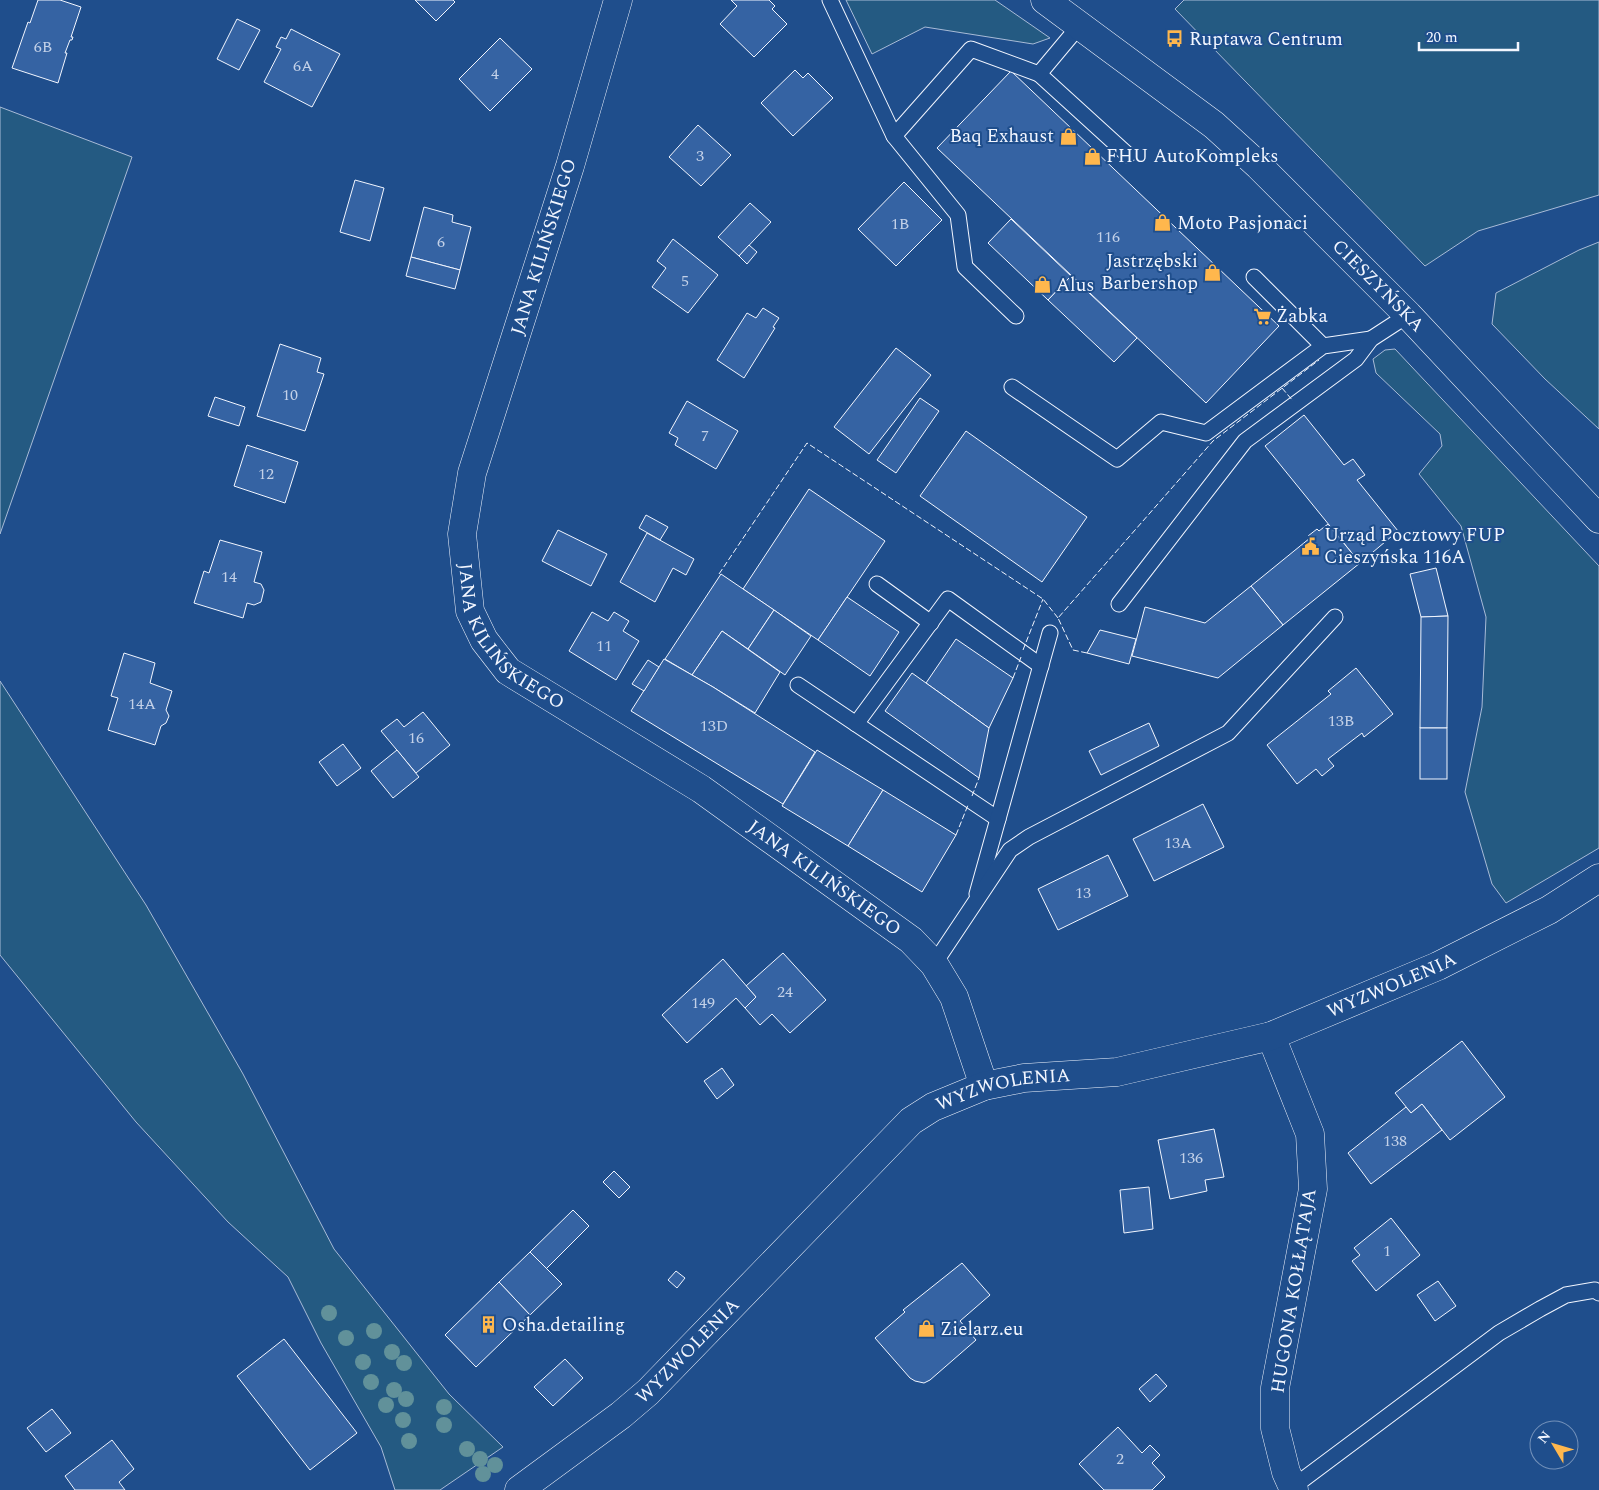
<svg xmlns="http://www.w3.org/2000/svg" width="1599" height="1490" font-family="Spectral,serif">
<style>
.green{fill:#245a82;stroke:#a8bbd7}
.building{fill:#3563a3;stroke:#f2f6ff}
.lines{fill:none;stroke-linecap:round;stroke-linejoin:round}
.lane-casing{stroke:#f2f6ff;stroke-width:17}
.street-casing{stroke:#f2f6ff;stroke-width:29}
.secondary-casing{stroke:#f2f6ff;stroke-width:29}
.lane{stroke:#1f4e8c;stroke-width:15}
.street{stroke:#1f4e8c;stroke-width:28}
.secondary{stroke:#1f4e8c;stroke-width:28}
.fence{stroke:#f2f6ff;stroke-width:1;stroke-dasharray:6 2.5;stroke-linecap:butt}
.tree{fill:#61919a}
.labels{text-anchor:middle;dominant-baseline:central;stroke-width:4;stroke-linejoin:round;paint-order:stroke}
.number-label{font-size:16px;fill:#c3d1e8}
.poi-label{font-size:19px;fill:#f2f6ff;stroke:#1f4e8c;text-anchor:start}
.street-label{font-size:19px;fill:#f2f6ff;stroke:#1f4e8c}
</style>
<rect width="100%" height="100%" fill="#1f4e8c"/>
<g class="green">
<polygon points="846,0 995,0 1050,38 1033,44 925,27 872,54"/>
<polygon points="1184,0 1599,0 1599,195 1478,231 1425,266 1175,9"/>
<polygon points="0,107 132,157 0,534"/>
<polygon points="1599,242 1599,429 1545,379 1492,324 1496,293 1579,250"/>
<polygon points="1395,349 1599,566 1599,848 1506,903 1492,884 1465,792 1482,707 1486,617 1461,526 1419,474 1442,446 1440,434 1376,373 1373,359 1385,350"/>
<polygon points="0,681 146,905 243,1074 334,1249 449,1394 503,1447 440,1490 395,1490 381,1447 321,1343 288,1277 228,1222 136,1122 0,955"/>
</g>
<g class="building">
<polygon points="38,0 60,0 81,7 71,37 73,37 72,40 70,40 65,53 67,53 58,83 12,68 28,22 30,23"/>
<polygon points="415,0 453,0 455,2 436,21"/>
<polygon points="731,0 769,0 775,6 772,9 787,24 754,57 720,24 737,6"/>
<polygon points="237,19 260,30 239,70 217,59"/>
<polygon points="291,29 340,54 312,107 264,82 281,49 276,47 281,37 286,39"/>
<polygon points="500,38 532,69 490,111 459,79"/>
<polygon points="795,70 803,78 808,73 833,98 793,136 761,103"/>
<polygon points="1011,71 1279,326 1206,403 937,148"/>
<polygon points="698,125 731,155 701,186 669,157"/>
<polygon points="355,180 384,188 370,241 340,232"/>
<polygon points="904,182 942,220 896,266 858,229"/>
<polygon points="750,203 771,222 739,256 718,237"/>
<polygon points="424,207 453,215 452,222 471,227 460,270 411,257"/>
<polygon points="1011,219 1071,276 1048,300 988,243"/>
<polygon points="673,239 718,275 688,313 652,287 666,268 657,261"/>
<polygon points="749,245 757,252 747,264 739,256"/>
<polygon points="411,257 460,270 455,289 406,276"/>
<polygon points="1071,276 1137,338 1114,362 1048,300"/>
<polygon points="763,308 779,318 773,327 775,328 744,378 717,360 747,313 756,318"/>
<polygon points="280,344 321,358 317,372 324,374 305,431 257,416"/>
<polygon points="896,348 931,375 869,454 834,427"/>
<polygon points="215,397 245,407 239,426 208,416"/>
<polygon points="920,398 939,411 896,473 877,460"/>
<polygon points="687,401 738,431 716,469 675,445 678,438 669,433"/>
<polygon points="1304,415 1344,465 1353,459 1365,475 1357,480 1398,531 1360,563 1265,446"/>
<polygon points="966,431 1087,517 1042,582 920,496"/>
<polygon points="247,445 298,462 285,503 234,486"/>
<polygon points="809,489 885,541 818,640 743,589"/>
<polygon points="646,515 668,527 660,540 639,528"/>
<polygon points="1328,524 1360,563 1283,625 1251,586 1310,538 1308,536 1317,529 1319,531"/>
<polygon points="558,530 607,554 591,586 542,561"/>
<polygon points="647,533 694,559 686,575 673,568 655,602 620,582"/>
<polygon points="220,540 262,552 254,582 261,584 264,590 261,602 254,605 247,603 243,618 194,603 204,571 209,573"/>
<polygon points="1436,568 1448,616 1421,617 1410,574"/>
<polygon points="721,574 774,610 748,649 722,631 692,675 665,659"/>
<polygon points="1251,586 1283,625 1218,678 1132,656 1145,607 1205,623"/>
<polygon points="847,597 899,632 870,676 818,640"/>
<polygon points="774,610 811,636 785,675 748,649"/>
<polygon points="592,612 608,621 614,612 629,621 623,631 639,641 616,680 569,651"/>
<polygon points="1448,616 1447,728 1420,728 1421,617"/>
<polygon points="1100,630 1136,639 1129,664 1087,653"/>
<polygon points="722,631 780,672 755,713 713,687 692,675"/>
<polygon points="956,639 1013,678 989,728 926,683"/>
<polygon points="124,653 155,663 150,683 172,691 166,710 169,716 166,723 161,726 155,745 108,730 118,698 111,696"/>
<polygon points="664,659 713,687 815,752 783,804 631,711"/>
<polygon points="648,660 659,667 644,691 632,684"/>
<polygon points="1356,668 1393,714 1364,737 1362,733 1328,759 1334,766 1322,776 1316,769 1297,784 1267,745 1331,694 1328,691"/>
<polygon points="912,673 989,728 979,778 885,711"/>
<polygon points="423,712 450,745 416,773 381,731 397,719 404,727"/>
<polygon points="1149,723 1159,746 1101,775 1089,751"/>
<rect x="1420" y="728" width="27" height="51"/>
<polygon points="343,744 361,768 337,786 319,762"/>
<polygon points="397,750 419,777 393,798 371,771"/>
<polygon points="817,750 883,790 848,846 782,806"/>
<polygon points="883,790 956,835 922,892 848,846"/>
<polygon points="1203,804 1224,847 1154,881 1133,839"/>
<polygon points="1108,855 1128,896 1058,930 1038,889"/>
<polygon points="783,953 826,1000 790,1033 772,1014 760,1025 745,1008 756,997 746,986"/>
<polygon points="723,959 756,997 745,1008 736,998 687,1043 662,1015"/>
<polygon points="1462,1041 1505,1097 1450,1140 1422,1104 1411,1113 1395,1093"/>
<polygon points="722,1068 734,1085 717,1099 704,1081"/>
<polygon points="1422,1104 1442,1130 1371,1184 1348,1153 1406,1107 1411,1113"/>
<polygon points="1214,1129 1224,1177 1205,1180 1207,1191 1170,1199 1158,1140"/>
<polygon points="614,1171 630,1187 619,1198 603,1182"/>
<polygon points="1149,1187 1153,1229 1124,1233 1120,1190"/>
<polygon points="573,1210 589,1226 546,1269 530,1252"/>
<polygon points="1391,1218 1420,1255 1376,1291 1352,1261 1360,1255 1354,1248"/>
<polygon points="530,1252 562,1284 530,1315 499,1282"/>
<polygon points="962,1263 990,1295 960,1321 976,1340 930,1380 924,1383 915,1381 910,1378 875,1338 905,1312 903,1310"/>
<polygon points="676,1271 685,1278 677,1288 668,1280"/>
<polygon points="1438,1281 1456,1306 1435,1321 1417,1295"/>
<polygon points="499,1282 530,1315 476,1367 445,1335"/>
<polygon points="284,1339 357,1433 310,1470 237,1376"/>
<polygon points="565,1359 583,1378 553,1406 534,1387"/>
<polygon points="1156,1374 1167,1386 1150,1402 1139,1389"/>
<polygon points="52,1409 71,1433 46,1452 27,1428"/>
<polygon points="1118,1427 1142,1453 1150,1445 1160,1455 1152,1463 1165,1477 1152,1490 1104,1490 1079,1464"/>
<polygon points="112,1440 134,1469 119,1482 125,1490 75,1490 65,1476"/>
</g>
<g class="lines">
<defs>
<g id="lane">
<polyline points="830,0 894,136"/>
<polyline points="1039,74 1128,155"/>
<polyline points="1254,277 1323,346"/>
<polyline points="1016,316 965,267 958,215 894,136 971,49 1039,74 1080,25"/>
<polyline points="1012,387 1117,459 1161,422 1206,433 1323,346 1371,339"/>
<polyline points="877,584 931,623"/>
<polyline points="1119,604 1245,441 1356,359 1371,339 1408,315"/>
<polyline points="798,685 998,819"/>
<polyline points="856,724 948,599 1041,666"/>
<polyline points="977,894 1050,633"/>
<polyline points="934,964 1010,850 1029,837 1228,733 1335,617"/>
<polyline points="1293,1487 1499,1333 1540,1309 1566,1295 1595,1290 1599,1293"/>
</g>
<g id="street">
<path id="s1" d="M618,0L570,166L472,473L462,534L470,611L484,640L508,671L701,789L911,940L934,964L954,997L984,1086"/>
<polyline points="1271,1036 1310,1134 1313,1189 1275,1388 1275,1428 1286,1472 1294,1490"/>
</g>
<g id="secondary">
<path id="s2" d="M1045,0L1214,125L1259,166L1408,315L1599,519"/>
<path id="s3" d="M519,1490L621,1415L648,1392L911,1121L933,1107L984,1086L1024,1078L1117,1072L1271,1036L1438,966L1549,910L1599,878"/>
</g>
</defs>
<use href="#lane" class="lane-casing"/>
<use href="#street" class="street-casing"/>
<use href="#secondary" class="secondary-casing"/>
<use href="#lane" class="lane"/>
<use href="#street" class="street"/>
<use href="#secondary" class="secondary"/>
<g class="fence">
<polyline points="1282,388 1293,401"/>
<polyline points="719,574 807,443 1043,599 1058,618"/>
<polyline points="1023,650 1043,599"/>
<polyline points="1087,653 1073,650 1058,618 1213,441 1319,360"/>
<polyline points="1013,678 1021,657"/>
<polyline points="972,796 979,778"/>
<polyline points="956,835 968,805"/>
</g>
</g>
<g class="tree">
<circle cx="329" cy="1313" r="8"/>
<circle cx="374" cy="1331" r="8"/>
<circle cx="346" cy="1338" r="8"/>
<circle cx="392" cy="1352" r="8"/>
<circle cx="363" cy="1362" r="8"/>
<circle cx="404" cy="1363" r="8"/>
<circle cx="371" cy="1382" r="8"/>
<circle cx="394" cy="1390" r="8"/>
<circle cx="406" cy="1399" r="8"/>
<circle cx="386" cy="1405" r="8"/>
<circle cx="444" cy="1407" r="8"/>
<circle cx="403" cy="1420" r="8"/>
<circle cx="444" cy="1425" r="8"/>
<circle cx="409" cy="1441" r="8"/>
<circle cx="467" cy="1449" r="8"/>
<circle cx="480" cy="1459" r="8"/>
<circle cx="495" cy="1465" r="8"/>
<circle cx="483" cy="1474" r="8"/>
</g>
<defs>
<symbol id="bus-bare" viewBox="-9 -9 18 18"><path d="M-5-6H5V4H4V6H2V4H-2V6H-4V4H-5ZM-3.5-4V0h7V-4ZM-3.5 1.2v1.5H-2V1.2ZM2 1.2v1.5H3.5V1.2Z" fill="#ffb74d" stroke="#1f4e8c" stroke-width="2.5" paint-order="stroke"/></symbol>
<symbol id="shop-bare" viewBox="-9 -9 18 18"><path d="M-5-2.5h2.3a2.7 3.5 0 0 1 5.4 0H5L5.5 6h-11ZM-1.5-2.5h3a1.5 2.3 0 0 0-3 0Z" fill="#ffb74d" stroke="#1f4e8c" stroke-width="2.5" paint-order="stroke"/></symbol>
<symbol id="supermarket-bare" viewBox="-9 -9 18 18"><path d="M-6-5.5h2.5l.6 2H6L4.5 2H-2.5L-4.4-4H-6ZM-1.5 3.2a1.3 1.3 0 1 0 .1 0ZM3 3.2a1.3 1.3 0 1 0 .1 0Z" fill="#ffb74d" stroke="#1f4e8c" stroke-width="2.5" paint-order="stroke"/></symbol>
<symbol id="civic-bare" viewBox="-9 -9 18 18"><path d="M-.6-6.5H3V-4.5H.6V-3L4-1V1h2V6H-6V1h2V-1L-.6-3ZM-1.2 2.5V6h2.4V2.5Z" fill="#ffb74d" stroke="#1f4e8c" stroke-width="2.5" paint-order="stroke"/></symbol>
<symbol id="building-bare" viewBox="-9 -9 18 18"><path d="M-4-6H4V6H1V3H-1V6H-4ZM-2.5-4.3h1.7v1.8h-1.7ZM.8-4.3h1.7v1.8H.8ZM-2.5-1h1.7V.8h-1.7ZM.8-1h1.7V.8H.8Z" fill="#ffb74d" stroke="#1f4e8c" stroke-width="2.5" paint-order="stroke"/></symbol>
</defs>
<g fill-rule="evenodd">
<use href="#bus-bare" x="1162" y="26" width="25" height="25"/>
<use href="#shop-bare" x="1056" y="124" width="25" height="25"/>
<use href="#shop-bare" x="1080" y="144" width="25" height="25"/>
<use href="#shop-bare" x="1150" y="210" width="25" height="25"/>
<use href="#shop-bare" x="1200" y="260" width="25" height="25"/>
<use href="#shop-bare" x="1030" y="272" width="25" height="25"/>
<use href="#supermarket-bare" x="1250" y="304" width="25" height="25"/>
<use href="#civic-bare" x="1298" y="534" width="25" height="25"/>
<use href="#building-bare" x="476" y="1312" width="25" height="25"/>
<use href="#shop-bare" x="914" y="1316" width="25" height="25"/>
</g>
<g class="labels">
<g class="number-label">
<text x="43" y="47">6B</text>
<text x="303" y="66">6A</text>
<text x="495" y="74">4</text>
<text x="700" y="156">3</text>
<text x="900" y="224">1B</text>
<text x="1108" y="237">116</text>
<text x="441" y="242">6</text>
<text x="685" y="281">5</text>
<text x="290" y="395">10</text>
<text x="705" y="436">7</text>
<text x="266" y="474">12</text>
<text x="229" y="577">14</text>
<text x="604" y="646">11</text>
<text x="142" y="704">14A</text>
<text x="1341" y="721">13B</text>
<text x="714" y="726">13D</text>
<text x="416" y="738">16</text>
<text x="1178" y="843">13A</text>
<text x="1083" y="893">13</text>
<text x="785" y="992">24</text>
<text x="703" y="1003">149</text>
<text x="1395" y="1141">138</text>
<text x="1191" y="1158">136</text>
<text x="1387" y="1251">1</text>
<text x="1120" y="1459">2</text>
</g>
<g class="poi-label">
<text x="1189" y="39">Ruptawa Centrum</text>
<text x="1054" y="136" text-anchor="end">Baq Exhaust</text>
<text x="1106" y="156">FHU AutoKompleks</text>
<text x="1177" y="223">Moto Pasjonaci</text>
<text x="1198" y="261" text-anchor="end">Jastrzębski<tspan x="1198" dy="22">Barbershop</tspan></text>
<text x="1056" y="285">Alus</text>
<text x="1276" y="316">Żabka</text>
<text x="1324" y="535">Urząd Pocztowy FUP<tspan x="1324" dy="22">Cieszyńska 116A</tspan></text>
<text x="502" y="1325">Osha.detailing</text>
<text x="940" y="1329">Zielarz.eu</text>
</g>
<g class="street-label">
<text transform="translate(544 247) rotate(-73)">JANA KILIŃSKIEGO</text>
<text stroke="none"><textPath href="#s2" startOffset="440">CIESZYŃSKA</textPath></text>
<text stroke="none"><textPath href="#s1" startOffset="678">JANA KILIŃSKIEGO</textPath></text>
<text stroke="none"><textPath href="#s1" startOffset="1084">JANA KILIŃSKIEGO</textPath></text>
<text stroke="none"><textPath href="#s3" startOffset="1044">WYZWOLENIA</textPath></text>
<text stroke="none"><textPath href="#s3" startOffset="639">WYZWOLENIA</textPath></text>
<text transform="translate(1294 1291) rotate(-81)">HUGONA KOŁŁĄTAJA</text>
<text stroke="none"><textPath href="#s3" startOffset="219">WYZWOLENIA</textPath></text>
</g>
</g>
<g transform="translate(1554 1445) rotate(308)"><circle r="24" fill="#1f4e8c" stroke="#7391ba"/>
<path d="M0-4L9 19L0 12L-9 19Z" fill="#ffb74d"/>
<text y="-8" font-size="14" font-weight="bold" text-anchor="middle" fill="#f2f6ff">N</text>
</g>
<path d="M1419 42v8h99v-8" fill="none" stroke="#f2f6ff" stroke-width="2.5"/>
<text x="1426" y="42" font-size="15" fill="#f2f6ff" stroke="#1f4e8c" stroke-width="4" paint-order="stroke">20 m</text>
</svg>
